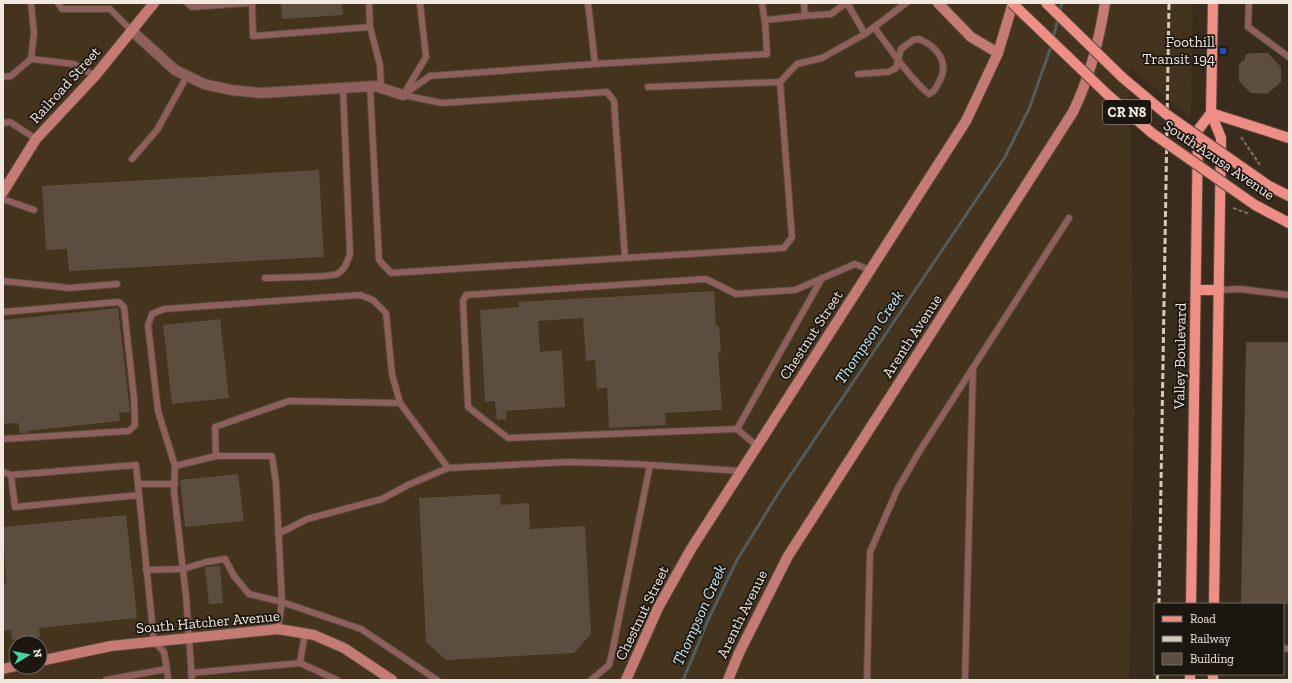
<svg xmlns="http://www.w3.org/2000/svg" width="1292" height="683" font-family="'Zilla Slab',serif">
<style>
.built{fill:#44331d;fill-rule:evenodd}
.lines{fill:none;stroke-linecap:round;stroke-linejoin:round}
.stream{stroke:#4f5d5e;stroke-width:3}
.building{fill:#5d4d3e}
.lane-casing{stroke:#564a3b;stroke-width:8}
.street-casing{stroke:#564a3b;stroke-width:12}
.secondary-casing{stroke:#564a3b;stroke-width:12}
.primary-casing{stroke:#564a3b;stroke-width:12}
.path{stroke:#7c7163;stroke-width:2;stroke-dasharray:4 2;stroke-linecap:butt}
.lane{stroke:#8f605b;stroke-width:6}
.street{stroke:#8f605b;stroke-width:10}
.secondary{stroke:#c57a73;stroke-width:10}
.primary{stroke:#ee8e85;stroke-width:10}
.rail{stroke:#d3cac0;stroke-width:3;stroke-dasharray:6 3;stroke-linecap:butt}
.primary-bridge-casing{stroke:#564a3b;stroke-width:12;stroke-linecap:butt}
.primary-bridge{stroke:#ee8e85;stroke-width:10}
.transit-dot{fill:#1a4fb4;stroke:#1b160f;stroke-width:1.5}
.labels{text-anchor:middle;dominant-baseline:central;stroke-width:3.5;stroke-linejoin:round;paint-order:stroke}
.shield{fill:#1b160f;stroke:#b1a9a1;stroke-width:1}
.shield-label{font-size:14px;font-weight:bold;fill:#f1e8df}
.poi-label{font-size:15px;fill:#f1e8df;stroke:#1b160f;text-anchor:end}
.street-label{font-size:15px;fill:#f1e8df;stroke:#1b160f}
.water-label{font-size:16px;font-style:italic;fill:#c4ebf7;stroke:#1b160f}
</style>
<rect width="100%" height="100%" fill="#392c1c"/>
<path class="built" d="M3,3H1193L1191,118L1129,67L1134,410L1129,680H3ZM16,643H40V667H16Z"/>
<g class="lines">
<g class="stream">
<polyline points="1059,13 1062,3"/>
<polyline points="1053,38 1058,19"/>
<polyline points="683,680 709,618 737,560 779,492 1005,157 1029,109 1052,44"/>
</g>
</g>
<g class="building">
<polygon points="281,3 342,3 343,15 282,19"/>
<polygon points="1251,53 1268,53 1281,67 1281,82 1267,94 1251,93 1239,81 1239,64 1245,59 1245,55"/>
<polygon points="319,170 324,257 69,271 67,249 46,250 42,186"/>
<polygon points="714,291 716,326 719,326 721,353 718,353 722,410 665,413 666,425 609,428 607,388 597,389 595,360 586,361 583,318 538,321 540,352 562,350 565,407 506,411 506,419 497,420 495,401 485,402 480,310 519,307 518,302"/>
<polygon points="118,308 130,412 119,413 120,421 28,431 27,433 20,433 18,423 3,424 3,320"/>
<polygon points="220,319 229,398 172,404 163,325"/>
<polygon points="1246,342 1289,342 1289,604 1241,604"/>
<polygon points="238,474 244,521 185,527 180,480"/>
<polygon points="500,494 501,505 529,503 530,529 585,526 591,634 574,653 446,660 426,642 419,498"/>
<polygon points="126,515 137,618 39,628 40,637 12,640 11,630 3,631 3,584 6,583 3,527"/>
<polygon points="220,566 223,603 209,604 205,567"/>
</g>
<g class="lines">
<defs>
<g id="lane">
<polyline points="31,3 34,33 31,59 74,64 95,76"/>
<polyline points="58,3 62,9 110,9 132,31"/>
<polyline points="187,3 192,7 248,3"/>
<polyline points="252,3 253,36 370,27 369,3"/>
<polyline points="588,3 595,64 767,54 765,20 805,16 804,3"/>
<polyline points="762,3 765,23"/>
<polyline points="847,3 865,34 906,3"/>
<polyline points="1249,3 1248,27 1289,57"/>
<polyline points="805,16 831,14 846,3"/>
<polyline points="370,27 380,65 381,88"/>
<path d="M858,74L888,72L896,68L901,49L913,40L919,39C938,47 950,63 939,82C936,88 935,91 929,94C911,80 888,46 874,27"/>
<polyline points="3,77 11,76 31,59"/>
<polyline points="370,86 379,260 391,273 625,258"/>
<polyline points="648,87 780,82"/>
<polyline points="405,92 426,57 420,3"/>
<polyline points="403,95 442,103 607,92 614,101 625,258 784,248 792,237 780,82 797,64 822,58 865,34"/>
<polyline points="403,95 430,76 595,64"/>
<polyline points="3,123 10,122 36,139"/>
<polyline points="132,159 157,130 187,76"/>
<polyline points="3,199 34,210"/>
<path d="M265,278C280,277 325,278 337,274C345,270 347,262 350,254L343,88"/>
<polyline points="3,281 70,288 117,284"/>
<polyline points="1219,290 1240,289 1289,295"/>
<polyline points="3,312 119,302 124,307 134,398 135,425 129,431 3,439"/>
<polyline points="737,429 822,278"/>
<polyline points="757,446 737,429 508,438 468,407 463,301 466,295 706,279 736,294 795,290 855,264 870,270"/>
<polyline points="175,466 158,411 148,325 152,314 164,309 360,295 373,300 386,313 392,374 400,403"/>
<polyline points="3,472 11,475 15,507 139,495 154,641 164,652 167,669"/>
<polyline points="11,475 136,465 139,495"/>
<polyline points="138,484 175,484"/>
<polyline points="278,534 307,519 382,499 408,485 448,468 569,462 635,464 741,471"/>
<polyline points="146,570 183,569 206,562 225,559 234,576 249,594 282,602 361,629 437,680"/>
<polyline points="278,629 282,602 276,483 272,456 216,456 215,427 289,401 400,403 448,468"/>
<polyline points="1283,648 1289,649"/>
<polyline points="300,663 305,633"/>
<polyline points="191,673 300,663 337,680"/>
<polyline points="106,680 167,669 168,680"/>
<polyline points="192,680 186,596 174,491 175,466 216,456"/>
<polyline points="591,680 609,665 612,653 650,465"/>
<polyline points="867,680 870,552 897,490 919,452 1069,218"/>
<polyline points="965,680 973,368"/>
</g>
<polyline id="street" points="132,31 175,70 204,84 231,90 261,93 375,86 403,95"/>
<g id="secondary">
<polyline points="938,3 971,37 998,53"/>
<polyline points="3,192 36,139 95,76 154,3"/>
<polyline points="40,661 111,646 278,629 314,635 344,648 392,680"/>
<polyline points="3,669 16,666"/>
<polyline points="626,680 658,608 691,549 966,121 998,53 1013,3"/>
<path d="M728,680L739,653L788,556L1073,112C1090,77 1099,41 1105,3"/>
</g>
<g id="primary">
<polyline points="1213,3 1211,113 1221,138 1214,604"/>
<polyline points="1211,113 1289,138"/>
<polyline points="1269,186 1289,196"/>
<polyline points="1255,205 1289,223"/>
<polyline points="1196,290 1219,290"/>
<polyline points="1191,604 1198,130 1211,113"/>
<polyline points="1190,680 1190,674"/>
<polyline points="1213,680 1213,674"/>
</g>
</defs>
<use href="#lane" class="lane-casing"/>
<use href="#street" class="street-casing"/>
<use href="#secondary" class="secondary-casing"/>
<use href="#primary" class="primary-casing"/>
<g class="path">
<polyline points="1241,137 1260,165"/>
<polyline points="1233,208 1250,214"/>
</g>
<use href="#lane" class="lane"/>
<use href="#street" class="street"/>
<use href="#secondary" class="secondary"/>
<use href="#primary" class="primary"/>
<g class="rail">
<polyline points="1159,604 1169,3"/>
<polyline points="1157,680 1158,674"/>
</g>
<defs>
<g id="primary-bridge">
<polyline points="1012,3 1108,95 1152,133 1255,205"/>
<polyline points="1046,3 1123,78 1166,114 1269,186"/>
</g>
</defs>
<use href="#primary-bridge" class="primary-bridge-casing"/>
<use href="#primary-bridge" class="primary-bridge"/>
</g>
<rect class="transit-dot" x="1219" y="47" width="8" height="8" rx="2"/>
<g class="labels">
<rect class="shield" x="1103" y="100" width="48" height="24" rx="3"/>
<g class="shield-label">
<text x="1127" y="112">CR N8</text>
</g>
<g class="poi-label">
<text x="1215" y="42">Foothill<tspan x="1215" dy="17">Transit 194</tspan></text>
</g>
<g class="street-label">
<text transform="translate(65 85) rotate(-48)">Railroad Street</text>
<text transform="translate(1219 160) rotate(34)">South Azusa Avenue</text>
<text transform="translate(811 335) rotate(-57)">Chestnut Street</text>
<text transform="translate(912 336) rotate(-57)">Arenth Avenue</text>
<text transform="translate(1180 356) rotate(-89)">Valley Boulevard</text>
<text transform="translate(642 613) rotate(-64)">Chestnut Street</text>
<text transform="translate(742 614) rotate(-64)">Arenth Avenue</text>
<text transform="translate(208 622) rotate(-5)">South Hatcher Avenue</text>
</g>
<g class="water-label">
<text transform="translate(869 337) rotate(-56)">Thompson Creek</text>
<text transform="translate(699 615) rotate(-66)">Thompson Creek</text>
</g>
</g>
<rect width="1292" height="683" fill="none" stroke="#f1e8df" stroke-width="8"/>
<rect x="1154" y="603" width="130" height="72" fill="#1b160f" stroke="#716a62"/>
<rect x="1162" y="616" width="20" height="6" fill="#ee8e85" stroke="#716a62"/>
<text x="1190" y="623" font-size="12" fill="#f1e8df">Road</text>
<rect x="1162" y="636" width="20" height="6" fill="#d3cac0" stroke="#716a62"/>
<text x="1190" y="643" font-size="12" fill="#f1e8df">Railway</text>
<rect x="1162" y="653" width="20" height="12" fill="#5d4d3e" stroke="#716a62"/>
<text x="1190" y="663" font-size="12" fill="#f1e8df">Building</text>
<g transform="translate(28 655) rotate(80)"><circle r="19" fill="#1b160f" stroke="#716a62"/>
<path d="M0-3L7 15L0 10L-7 15Z" fill="#43d4a0"/>
<text y="-6" font-size="11" font-weight="bold" text-anchor="middle" fill="#f1e8df">N</text>
</g>
</svg>
